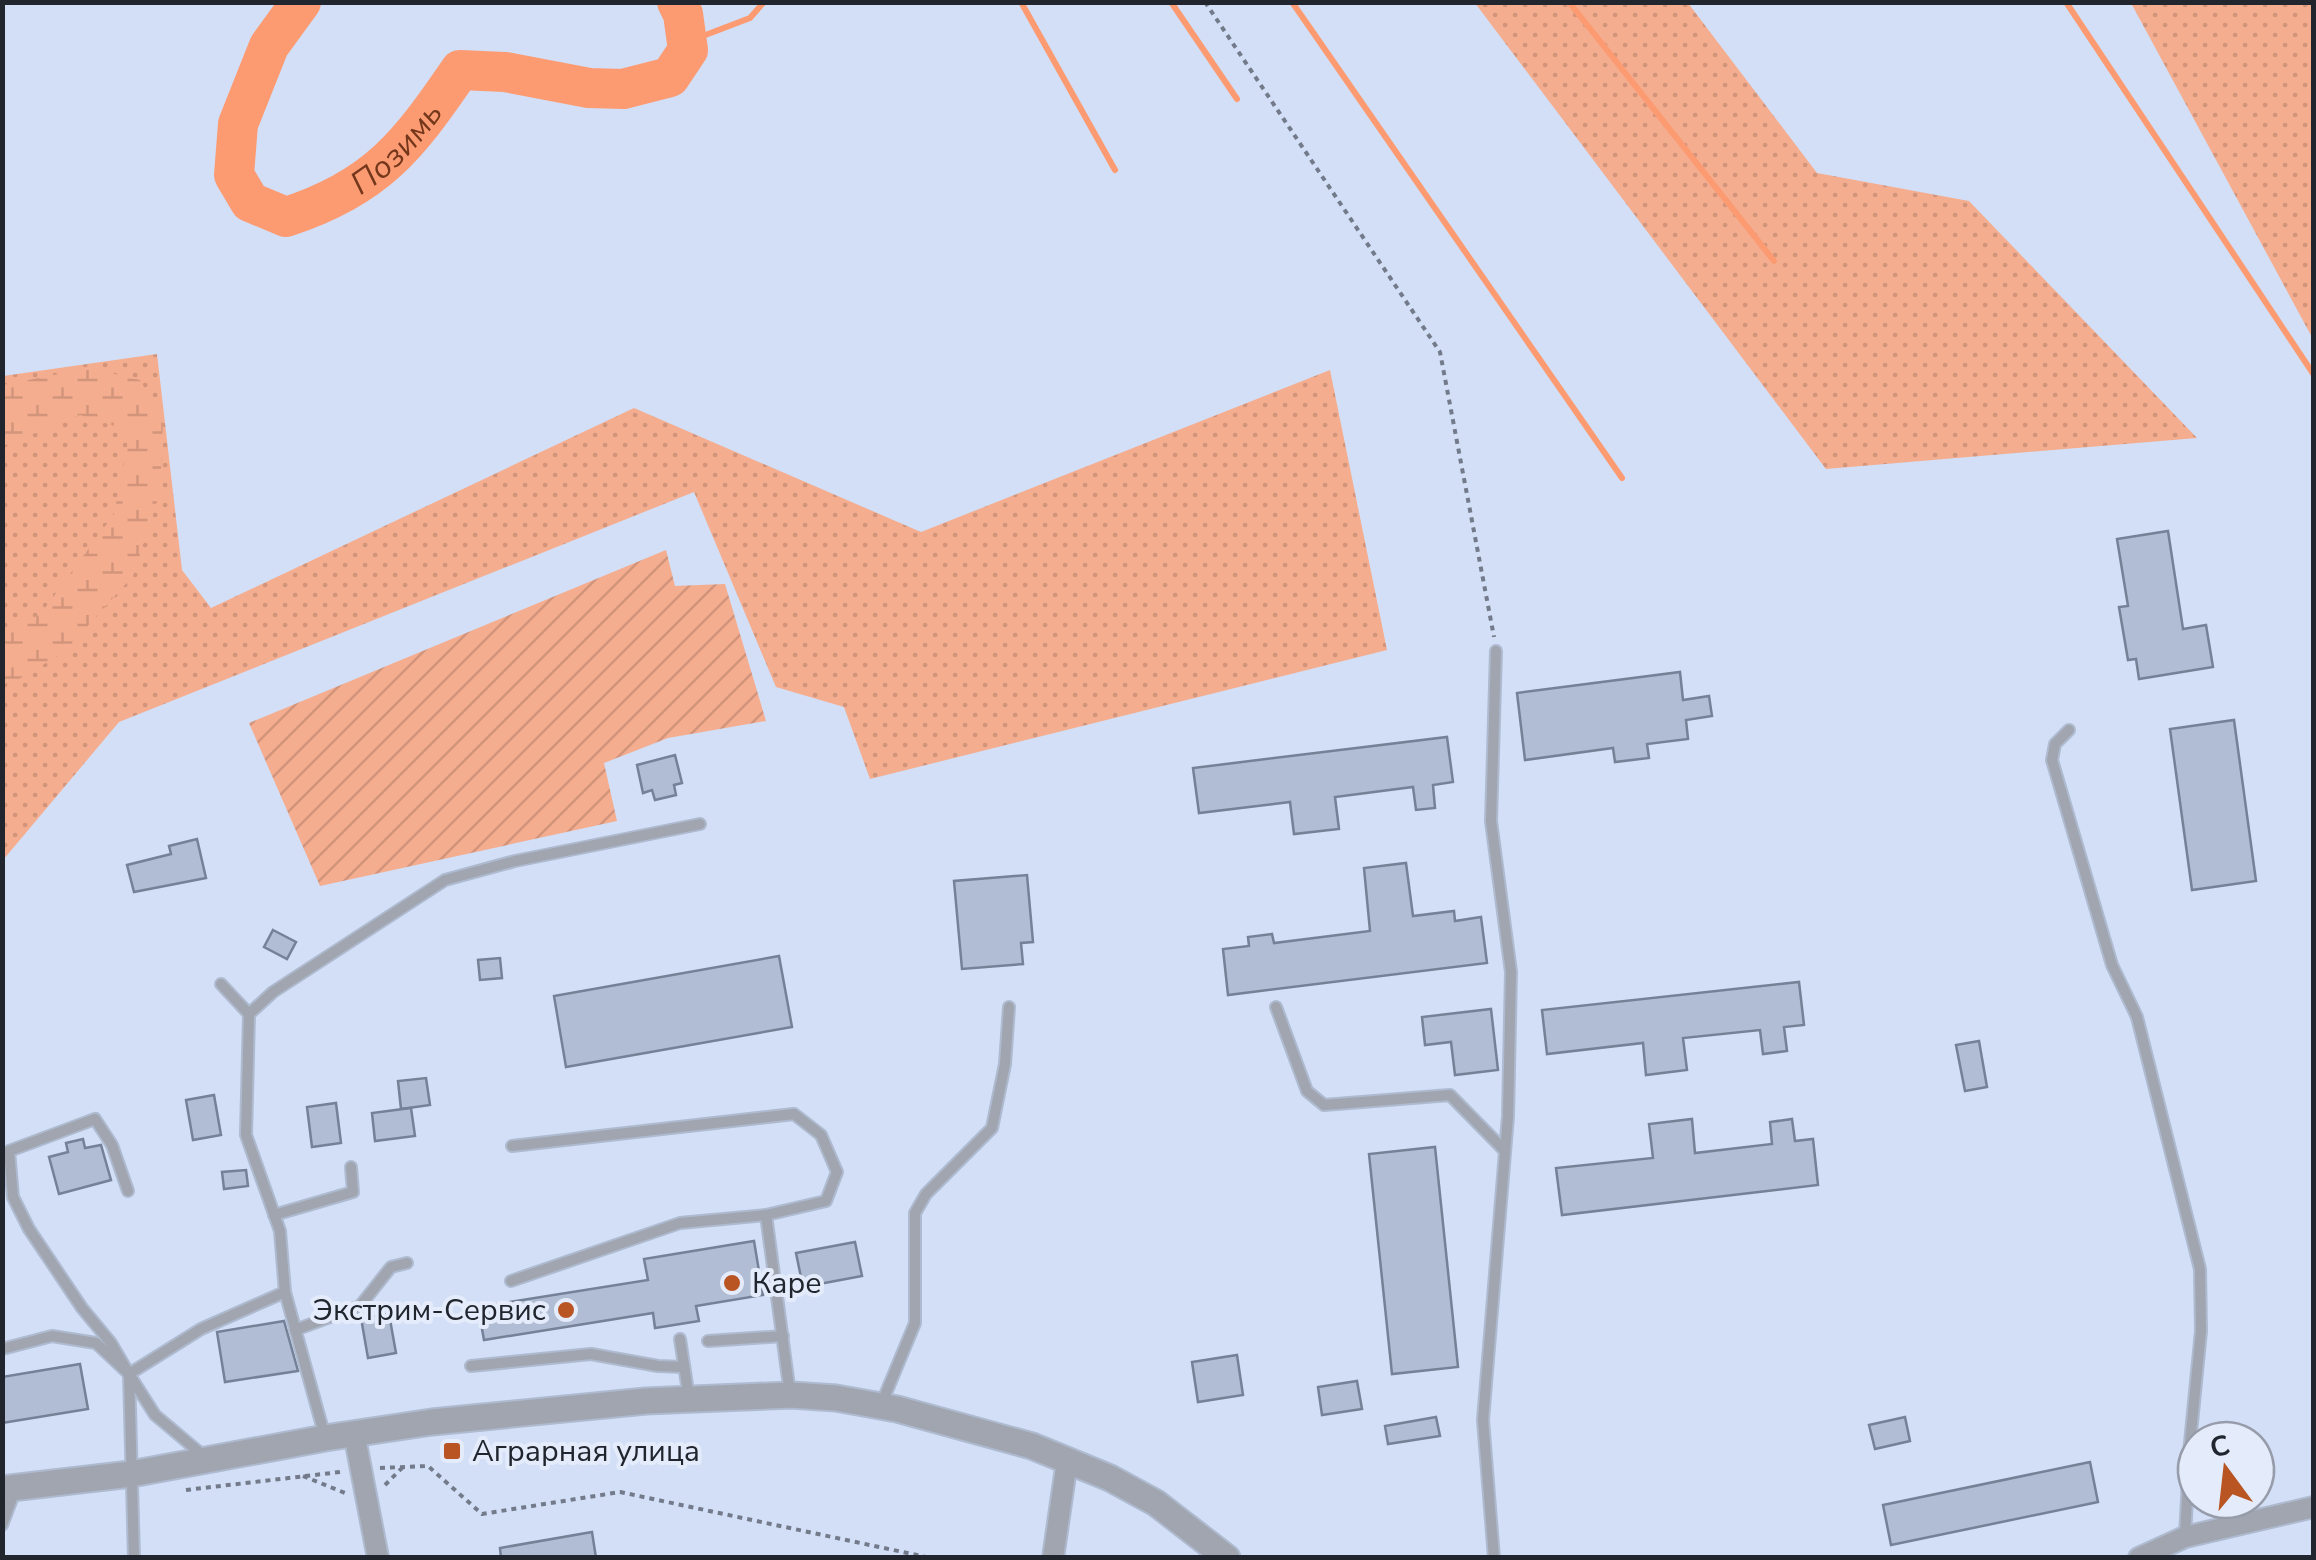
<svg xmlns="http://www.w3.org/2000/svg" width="2316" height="1560" font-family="'Nunito Sans',sans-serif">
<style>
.grass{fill:url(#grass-dots)}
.wetland{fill:url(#wetland-marsh)}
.garden{fill:url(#garden-furrows)}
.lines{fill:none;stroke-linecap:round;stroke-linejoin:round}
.stream{stroke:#fc9b72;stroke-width:6}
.river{stroke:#fc9b72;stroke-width:40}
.building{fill:#b0bdd4;stroke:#758196;stroke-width:2.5}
.service-casing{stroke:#aebacf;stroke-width:14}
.minor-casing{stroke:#aebacf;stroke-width:24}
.tertiary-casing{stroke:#aebacf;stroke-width:29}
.path{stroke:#737b8b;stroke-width:4;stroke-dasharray:5 5;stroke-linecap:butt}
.service{stroke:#a0a5af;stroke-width:10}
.minor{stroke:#a0a5af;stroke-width:20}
.tertiary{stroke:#a0a5af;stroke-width:25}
.poi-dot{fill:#b95423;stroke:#e4ecfb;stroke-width:4}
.labels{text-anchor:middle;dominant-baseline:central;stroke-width:8;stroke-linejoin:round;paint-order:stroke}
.poi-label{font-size:30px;fill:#20252e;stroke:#e4ecfb;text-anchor:start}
.water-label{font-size:32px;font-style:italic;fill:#75371b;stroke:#e4ecfb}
</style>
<defs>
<pattern id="grass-dots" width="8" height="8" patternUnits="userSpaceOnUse" patternTransform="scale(2.5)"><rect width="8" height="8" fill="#f5ad8f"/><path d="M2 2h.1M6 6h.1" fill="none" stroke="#d2957c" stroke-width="1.8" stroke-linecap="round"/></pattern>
<pattern id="wetland-marsh" width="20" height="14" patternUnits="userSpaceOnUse" patternTransform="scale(2.5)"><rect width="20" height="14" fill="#f5ad8f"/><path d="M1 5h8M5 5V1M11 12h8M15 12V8" fill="none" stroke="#d2957c"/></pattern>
<pattern id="garden-furrows" width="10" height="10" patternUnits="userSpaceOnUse" patternTransform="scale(2.5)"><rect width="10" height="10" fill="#f5ad8f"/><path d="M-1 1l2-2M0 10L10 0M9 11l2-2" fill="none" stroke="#d2957c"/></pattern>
</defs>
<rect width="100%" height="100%" fill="#d2dff7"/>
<g class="grass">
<polygon points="1475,3 1688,3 1817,173 1969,201 2197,438 1826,469"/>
<polygon points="2131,3 2313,3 2313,339"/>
<polygon points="157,354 182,570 211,608 634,408 921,532 1330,370 1387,650 870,779 844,707 776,687 694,492 119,722 3,860 3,376"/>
</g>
<polygon class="wetland" points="89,368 140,380 163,420 160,492 133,576 64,652 19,679 3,684 3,629 40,615 114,514 130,431 80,415 3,446 3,385"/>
<polygon class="garden" points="666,550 675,586 725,584 766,721 668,738 604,763 617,821 320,886 249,723"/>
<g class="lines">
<g class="stream">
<polyline points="1021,2 1115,170"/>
<polyline points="1171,2 1237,99"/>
<polyline points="1292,2 1622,478"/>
<polyline points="1569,2 1774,261"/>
<polyline points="2066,2 2314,375"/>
<polyline points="687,42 750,18 764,2"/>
</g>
<path class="river" id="s1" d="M301,2L269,46L238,124L234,175L250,202L286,217C376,188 408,146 460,70L505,72L589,88L623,89L670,77L688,50L683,14L677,2"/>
</g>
<g class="building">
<polygon points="2168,531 2183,629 2206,625 2213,667 2139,679 2136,659 2128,660 2119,607 2128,606 2117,539"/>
<polygon points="1680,672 1683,700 1709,696 1712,716 1686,720 1688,739 1647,744 1649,758 1615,762 1613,748 1525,760 1517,693"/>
<polygon points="2234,720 2256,881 2192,890 2170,729"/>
<polygon points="1447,737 1453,782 1433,785 1435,808 1416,810 1413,787 1335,797 1339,829 1294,834 1290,802 1199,813 1193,768"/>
<polygon points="675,755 682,783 674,785 676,795 655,800 652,790 643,793 637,765"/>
<polygon points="197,839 206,878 134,892 127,865 171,854 169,846"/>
<polygon points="1406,863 1413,916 1454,911 1455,921 1481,917 1487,963 1228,995 1223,949 1249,946 1248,937 1272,934 1274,943 1370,931 1364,868"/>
<polygon points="1027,875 1033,942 1021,943 1023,964 962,969 954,881"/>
<polygon points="273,930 296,942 287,959 264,947"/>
<polygon points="779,956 792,1027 566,1067 554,996"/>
<polygon points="500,958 502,978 480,980 478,960"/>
<polygon points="1799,982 1804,1025 1784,1027 1787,1051 1763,1054 1760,1030 1683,1038 1687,1070 1646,1075 1643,1043 1547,1054 1542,1010"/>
<polygon points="1491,1009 1498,1070 1455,1075 1451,1042 1425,1045 1422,1017"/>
<polygon points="1979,1041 1987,1087 1965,1091 1956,1045"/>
<polygon points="426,1078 430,1105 401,1109 398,1081"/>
<polygon points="214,1095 221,1135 193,1140 186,1100"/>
<polygon points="336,1103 341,1143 312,1147 307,1107"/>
<polygon points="411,1108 415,1136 375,1141 372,1113"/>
<polygon points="1692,1119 1695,1153 1772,1144 1770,1122 1792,1119 1795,1141 1813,1139 1818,1185 1562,1215 1556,1168 1653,1158 1649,1124"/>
<polygon points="83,1139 85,1148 101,1145 111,1180 59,1194 49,1157 68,1152 66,1143"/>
<polygon points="1435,1147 1458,1367 1392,1374 1369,1154"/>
<polygon points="246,1170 248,1186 224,1189 222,1172"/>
<polygon points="754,1241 763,1295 696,1306 699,1321 655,1328 653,1313 484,1340 478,1307 648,1280 644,1259"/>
<polygon points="855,1242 862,1276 803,1287 796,1253"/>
<polygon points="389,1314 396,1353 368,1358 361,1318"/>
<polygon points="284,1321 298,1371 225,1382 217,1332"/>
<polygon points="1237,1355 1243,1395 1198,1402 1192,1362"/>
<polygon points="80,1364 88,1409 2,1423 2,1377"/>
<polygon points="1357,1381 1362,1409 1322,1415 1318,1387"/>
<polygon points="1436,1417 1440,1436 1388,1444 1385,1426"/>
<polygon points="1905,1417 1910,1441 1875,1449 1869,1425"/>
<polygon points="2090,1462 2098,1502 1891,1545 1883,1505"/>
<polygon points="592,1532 596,1558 501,1558 500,1548"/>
</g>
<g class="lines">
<defs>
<g id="service">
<polyline points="2069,730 2055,744 2052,760 2112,965 2137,1017 2200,1269 2201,1331 2190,1443 2185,1536"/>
<polyline points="221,984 249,1014"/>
<polyline points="1276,1007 1307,1091 1324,1105 1450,1095 1505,1151"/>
<polyline points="128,1191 112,1145 95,1119 9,1151 13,1197 29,1229 82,1308 111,1343 129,1374 134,1558"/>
<polyline points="274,1215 353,1192 351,1167"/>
<polyline points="766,1215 790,1394"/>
<polyline points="511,1281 680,1223 766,1215 826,1201 837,1172 821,1135 794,1114 512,1146"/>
<polyline points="295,1330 360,1306 391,1267 407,1263"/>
<polyline points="680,1339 689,1398"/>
<polyline points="708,1341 783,1336"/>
<polyline points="2,1349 52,1336 96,1343 129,1374 155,1415 205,1457"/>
<polyline points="471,1366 591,1354 658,1366 684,1367"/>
<polyline points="129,1374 201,1329 285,1292"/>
<polyline points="881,1405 915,1323 915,1213 926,1194 992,1128 1005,1064 1009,1007"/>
<polyline points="325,1437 285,1292 280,1231 246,1135 249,1014 273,992 445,880 515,861 700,824"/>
<polyline points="2,1525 16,1488"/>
<polyline points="1494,1558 1483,1420 1508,1116 1511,972 1491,821 1496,651"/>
</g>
<g id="minor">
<polyline points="354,1433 378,1558"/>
<polyline points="1053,1558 1067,1461"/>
<polyline points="2139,1558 2185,1537 2314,1507"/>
</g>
<polyline id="tertiary" points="2,1489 131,1474 325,1438 432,1422 646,1401 791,1395 836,1398 897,1409 1032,1446 1110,1478 1156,1503 1227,1558"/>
</defs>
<use href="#service" class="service-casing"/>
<use href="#minor" class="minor-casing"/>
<use href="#tertiary" class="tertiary-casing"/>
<g class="path">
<polyline points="1205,2 1440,352 1494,637"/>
<polyline points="380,1468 428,1466 482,1514 620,1492 931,1558"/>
<polyline points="303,1476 345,1493"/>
<polyline points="385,1485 403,1467"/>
<polyline points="186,1490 340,1472"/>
</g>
<use href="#service" class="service"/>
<use href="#minor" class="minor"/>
<use href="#tertiary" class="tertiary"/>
</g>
<g class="poi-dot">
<circle cx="732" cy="1283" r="10"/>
<circle cx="566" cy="1310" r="10"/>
<rect x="442" y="1441" width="20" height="20" rx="5"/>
</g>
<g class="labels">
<g class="poi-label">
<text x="752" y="1283">Каре</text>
<text x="546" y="1310" text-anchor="end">Экстрим-Сервис</text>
<text x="472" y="1451">Аграрная улица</text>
</g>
<g class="water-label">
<text stroke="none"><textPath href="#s1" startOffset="392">Позимь</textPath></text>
</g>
</g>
<rect width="2316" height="1560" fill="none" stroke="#20252e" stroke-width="10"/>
<g transform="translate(2226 1470) rotate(345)"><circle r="48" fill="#e4ecfb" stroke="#969ca9" stroke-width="2.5"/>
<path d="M0-8L18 38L0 25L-18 38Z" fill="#b95423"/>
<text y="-15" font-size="28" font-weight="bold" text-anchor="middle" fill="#20252e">С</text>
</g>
</svg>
